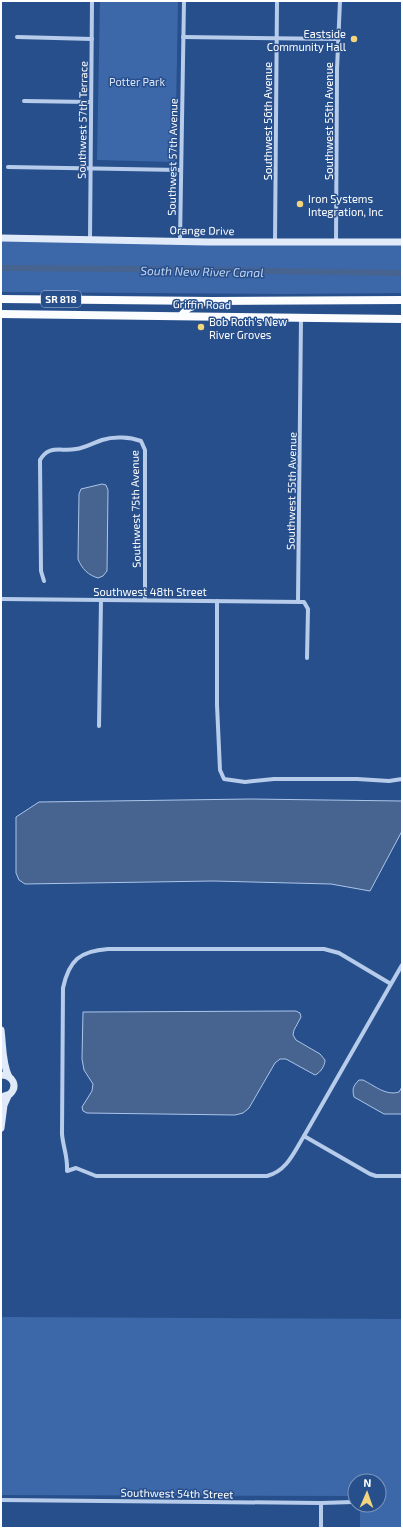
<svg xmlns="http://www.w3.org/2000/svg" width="403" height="1529" font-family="'Exo 2',sans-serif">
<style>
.green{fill:#3c68a9}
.water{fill:#47638f;stroke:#abc6ea}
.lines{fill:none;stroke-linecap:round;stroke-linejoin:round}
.canal{stroke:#47638f;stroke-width:6}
.street{stroke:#b7ccea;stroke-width:4}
.secondary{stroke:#e1eaf9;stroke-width:7}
.primary{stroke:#fafcff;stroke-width:8}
.poi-dot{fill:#f2d57c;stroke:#274f8c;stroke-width:1.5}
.labels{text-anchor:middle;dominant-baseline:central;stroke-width:3;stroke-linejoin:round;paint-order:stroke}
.shield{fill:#274f8c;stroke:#becadc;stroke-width:1}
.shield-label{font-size:10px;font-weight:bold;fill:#fff}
.poi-label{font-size:11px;fill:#fff;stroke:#274f8c;text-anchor:start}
.park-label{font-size:11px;fill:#dbe7f8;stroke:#274f8c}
.street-label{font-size:11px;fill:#fff;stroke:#274f8c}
.water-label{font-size:12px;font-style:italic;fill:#c3d6f1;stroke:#274f8c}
</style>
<rect width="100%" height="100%" fill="#274f8c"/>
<g class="green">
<polygon points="100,1 178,1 175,162 97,160"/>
<polygon points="1,241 402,245 402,293 285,294 1,292"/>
<polygon points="1,1317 402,1319 402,1528 360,1528 360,1505 379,1505 379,1481 355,1481 355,1496 1,1495"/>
</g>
<g class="water">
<path d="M102,484L106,485L108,490L107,571L103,576L98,578C88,575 82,569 78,559L79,494L81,489Z"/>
<polygon points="250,799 402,801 402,831 370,891 331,884 213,881 25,884 19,880 16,873 16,817 39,802"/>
<path d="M296,1011L300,1013L301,1017L294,1030L293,1035L296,1040L320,1054L325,1060C325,1066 320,1073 315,1075L286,1059H280L275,1063L249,1108L243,1113L235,1115L87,1113L83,1111L82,1107L92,1091L93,1084L84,1070L82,1059L83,1012Z"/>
<path d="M359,1080H363C375,1086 386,1096 399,1092L402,1087V1114H384L354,1097C352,1089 353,1086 359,1080Z"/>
</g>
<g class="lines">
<polyline class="canal" points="1,268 136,269 402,273"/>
<g class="street">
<polyline points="17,37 92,39"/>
<polyline points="183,37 338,39"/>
<polyline points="24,101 91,102"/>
<polyline points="8,167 180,170"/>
<polyline points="90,239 92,1"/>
<polyline points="180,241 184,1"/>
<polyline points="275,242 277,1"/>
<polyline points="336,242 337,69 340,1"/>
<path d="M44,581L41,571L40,460C49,444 61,452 76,449C85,448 93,443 102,440C114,436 130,437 141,441L145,450V600"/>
<polyline points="1,599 304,602 308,609 307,658"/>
<polyline points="217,601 217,705 220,770 224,779 245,782 274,779 357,779 389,781 402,779"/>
<polyline points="298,601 301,318"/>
<polyline points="99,726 101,600"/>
<path d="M391,984L339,953L324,949H108C80,951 69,960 63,988L62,1134C63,1147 68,1157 67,1171L76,1168L96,1176H267C287,1171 294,1152 304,1136L391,984L402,965"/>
<polyline points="304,1136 370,1174 376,1176 402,1176"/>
<polyline points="1,1500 321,1503 353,1502"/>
<polyline points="321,1503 321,1528"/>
</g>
<g class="secondary">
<polyline points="1,238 208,242 402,242"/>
<path d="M1,1030C3,1045 2,1063 9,1077"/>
<path d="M1,1075C13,1075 18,1086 10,1094L1,1097"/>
<polyline points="1,1128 4,1105 8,1096"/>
</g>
<g class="primary">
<polyline points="1,299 212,301 402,300"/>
<polyline points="1,314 402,319"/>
<polyline points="182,315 188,308 202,303"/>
</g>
</g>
<g class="poi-dot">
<circle cx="354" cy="39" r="4"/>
<circle cx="300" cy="204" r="4"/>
<circle cx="201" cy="327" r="4"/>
</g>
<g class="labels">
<rect class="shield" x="41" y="291" width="40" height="16" rx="3"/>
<g class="shield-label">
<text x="61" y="299">SR 818</text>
</g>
<g class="poi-label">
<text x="346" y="33" text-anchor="end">Eastside<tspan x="346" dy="13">Community Hall</tspan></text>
<text x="308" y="198">Iron Systems<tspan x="308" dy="13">Integration, Inc</tspan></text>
<text x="209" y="321">Bob Roth's New<tspan x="209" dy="13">River Groves</tspan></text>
</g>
<g class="park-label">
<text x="137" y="81">Potter Park</text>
</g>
<g class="street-label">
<text transform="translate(82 120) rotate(-89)">Southwest 57th Terrace</text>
<text transform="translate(267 121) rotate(-90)">Southwest 56th Avenue</text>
<text transform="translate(328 121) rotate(-90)">Southwest 55th Avenue</text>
<text transform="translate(172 157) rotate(-89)">Southwest 57th Avenue</text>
<text transform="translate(202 230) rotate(1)">Orange Drive</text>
<text transform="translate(202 304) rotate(1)">Griffin Road</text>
<text transform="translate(291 491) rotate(-89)">Southwest 55th Avenue</text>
<text transform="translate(135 509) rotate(-91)">Southwest 75th Avenue</text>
<text x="150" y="591">Southwest 48th Street</text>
<text transform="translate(177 1493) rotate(1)">Southwest 54th Street</text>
</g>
<g class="water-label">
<text transform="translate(202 271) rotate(1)">South New River Canal</text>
</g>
</g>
<rect width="403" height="1529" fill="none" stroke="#ffffff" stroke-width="4"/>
<g transform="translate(367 1493) rotate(2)"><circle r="19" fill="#274f8c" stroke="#7d95ba"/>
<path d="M0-3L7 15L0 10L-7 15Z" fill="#f2d57c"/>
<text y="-6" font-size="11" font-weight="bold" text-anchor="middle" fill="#ffffff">N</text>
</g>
</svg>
